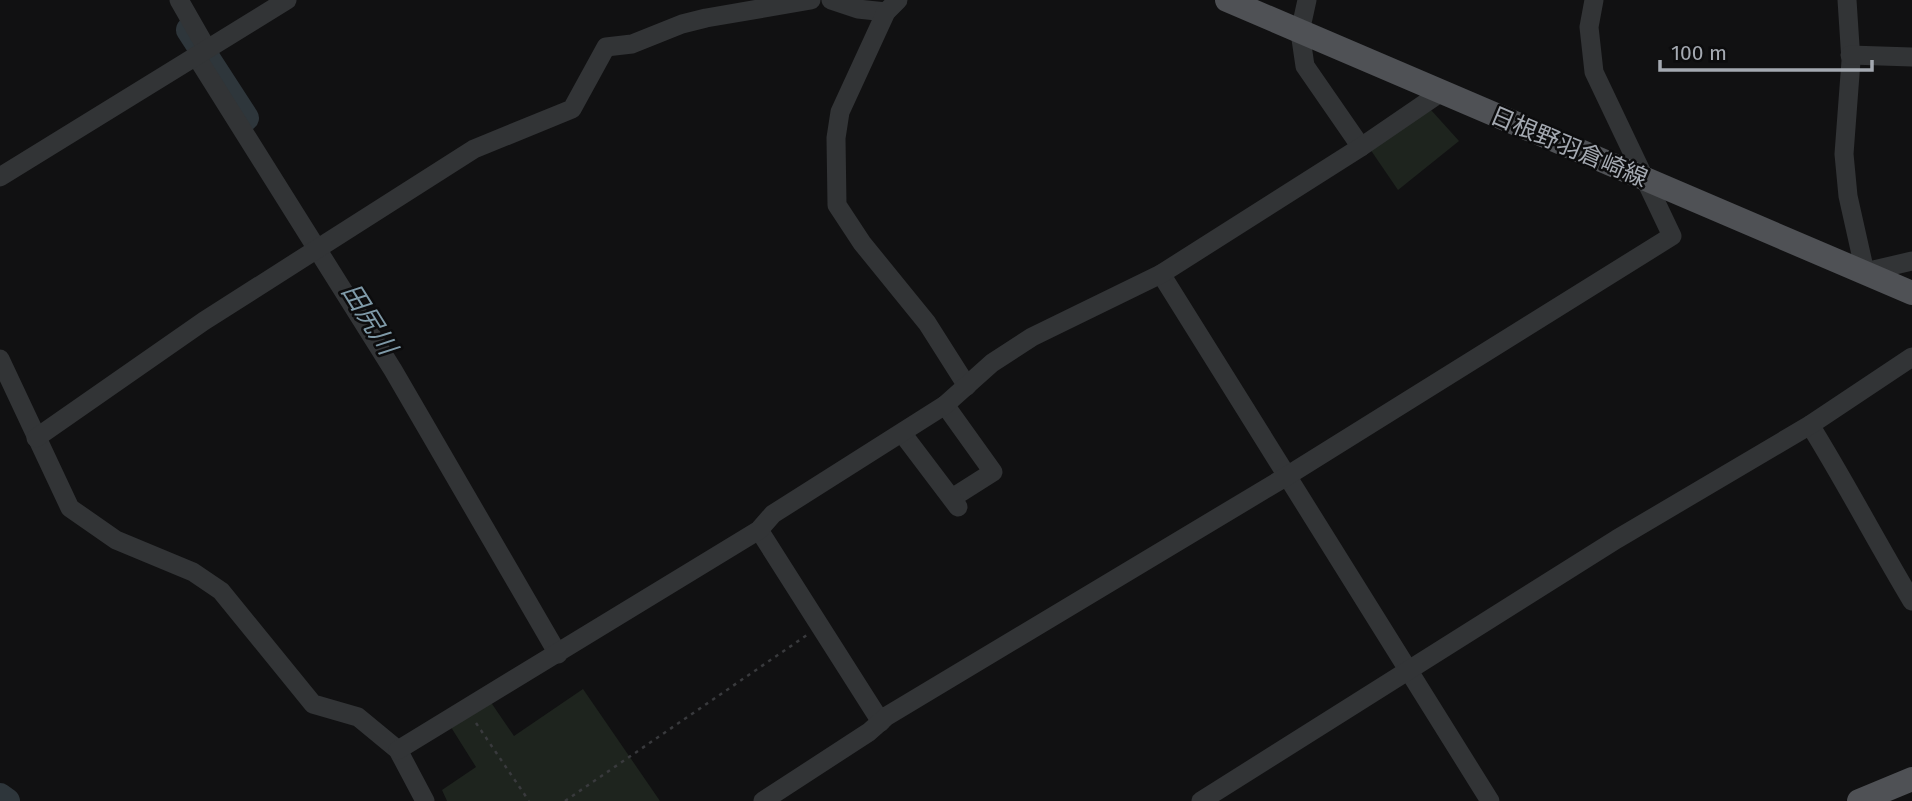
<svg xmlns="http://www.w3.org/2000/svg" width="1912" height="801" font-family="'Fira Sans','Noto Sans JP',sans-serif">
<style>
.green{fill:#1e241e}
.lines{fill:none;stroke-linecap:round;stroke-linejoin:round}
.river{stroke:#2e363b;stroke-width:26}
.path{stroke:#393a3d;stroke-width:2.5;stroke-dasharray:3.5 5;stroke-linecap:butt}
.minor{stroke:#323436;stroke-width:19}
.major{stroke:#4f5155;stroke-width:24}
.labels{text-anchor:middle;dominant-baseline:central;stroke-width:5;stroke-linejoin:round;paint-order:stroke}
.street-label{font-size:24px;fill:#a4a9b1;stroke:#0c0c0d}
.water-label{font-size:26px;font-style:italic;fill:#7f9aa8;stroke:#0c0c0d}
</style>
<rect width="100%" height="100%" fill="#111112"/>
<g class="green">
<polygon points="1431,110 1459,141 1398,190 1370,149"/>
<polygon points="583,689 660,801 447,801 442,790 476,767 449,724 490,701 514,736"/>
</g>
<g class="lines">
<g class="river">
<polyline points="189,30 246,118"/>
<polyline points="0,796 7,801"/>
</g>
<g class="path">
<polyline points="476,723 529,801"/>
<polyline points="565,801 807,635"/>
</g>
<g class="minor">
<polyline points="179,0 207,49"/>
<polyline points="831,0 858,9 886,12"/>
<polyline points="898,0 886,12 840,112 836,138 837,205 862,243 927,323 967,386"/>
<polyline points="1307,0 1300,32 1305,66 1361,147"/>
<polyline points="1847,0 1851,61 1844,154 1848,196 1865,272 1912,261"/>
<polyline points="1850,55 1912,57"/>
<polyline points="196,56 393,370 558,654"/>
<polyline points="0,177 287,0"/>
<polyline points="1161,274 1490,801"/>
<polyline points="0,359 70,508 116,540 193,572 221,591 313,704 358,717 398,750 425,801"/>
<polyline points="945,405 993,472 952,498"/>
<path d="M1810,425C1846,483 1877,543 1912,601"/>
<polyline points="902,433 958,507"/>
<polyline points="36,438 204,321 474,149 572,109 606,47 632,44 682,24 706,18 811,0"/>
<polyline points="759,530 881,722"/>
<polyline points="398,750 759,530 773,514 945,405 992,363 1032,337 1161,274 1361,147 1440,93"/>
<polyline points="763,801 869,732 887,716 1287,476 1672,236 1594,72 1589,27 1594,0"/>
<polyline points="1201,801 1617,539 1810,425 1912,357"/>
</g>
<g class="major">
<polyline points="1227,0 1912,293"/>
<polyline points="1859,801 1912,779"/>
</g>
</g>
<g class="labels">
<g class="street-label">
<text transform="translate(1569 147) rotate(23)">日根野羽倉崎線</text>
</g>
<g class="water-label">
<text transform="translate(369 319) rotate(58)">田尻川</text>
</g>
</g>
<path d="M1660 60v10h212v-10" fill="none" stroke="#a4a9b1" stroke-width="3.5"/>
<text x="1671" y="60" font-size="21" fill="#a4a9b1" stroke="#0c0c0d" stroke-width="5" paint-order="stroke">100 m</text>
</svg>
